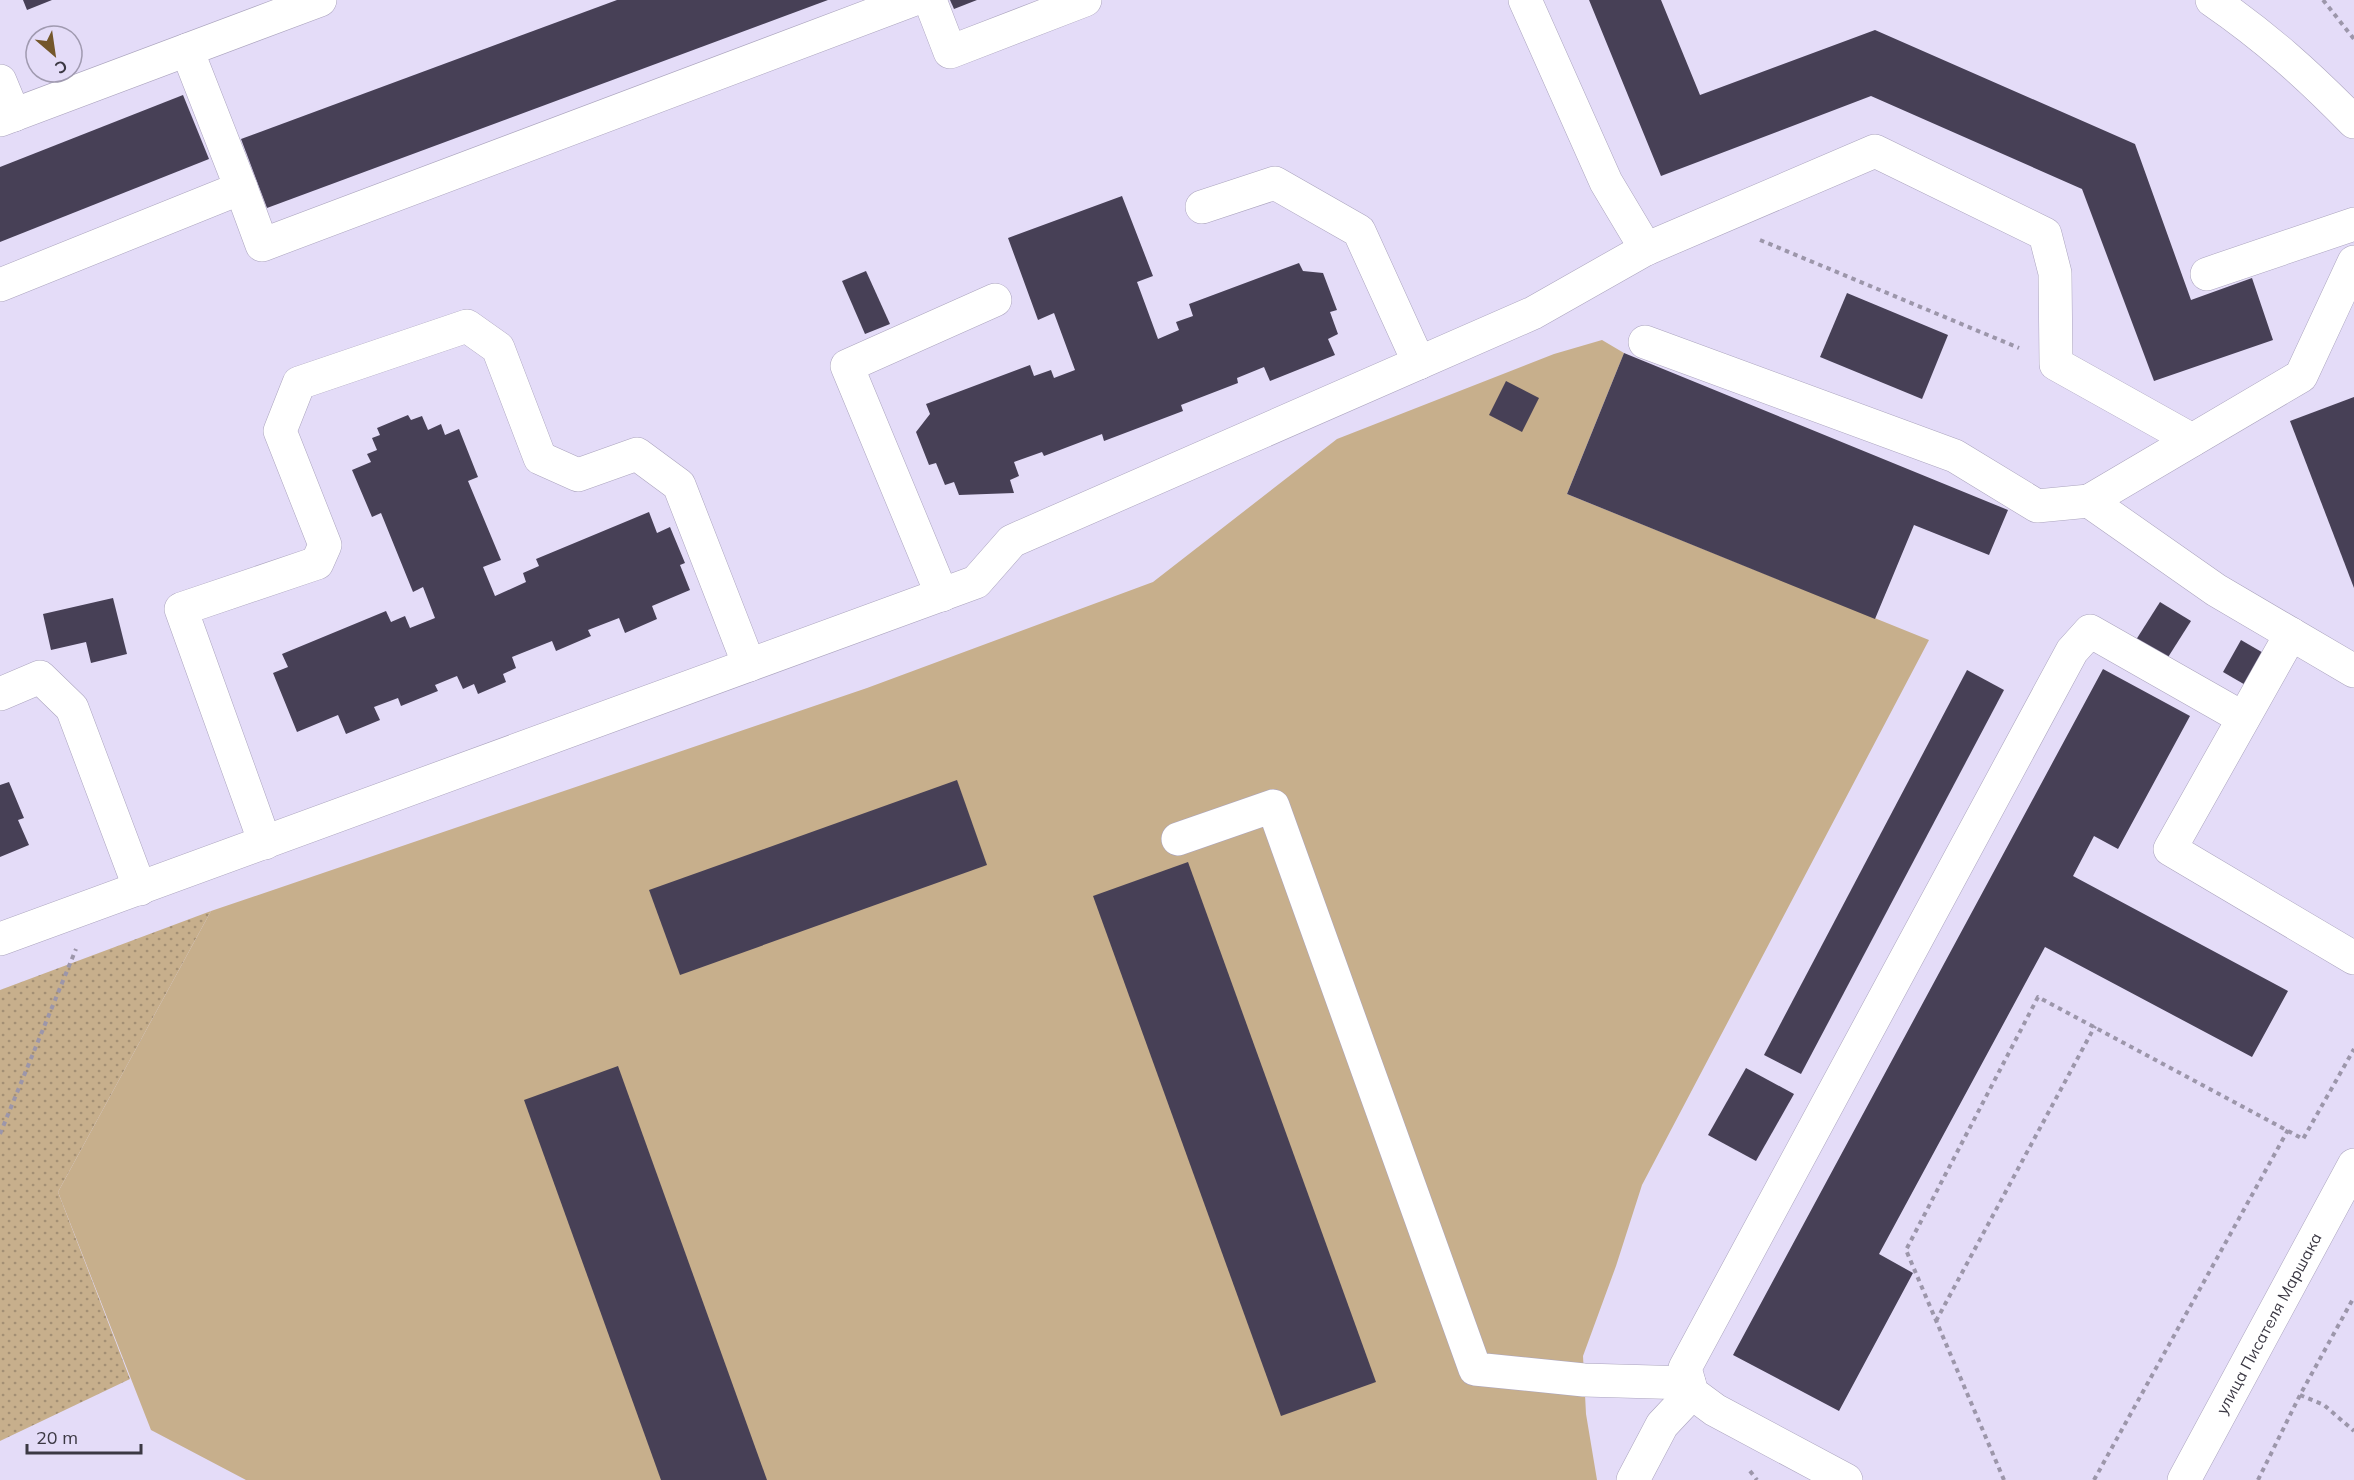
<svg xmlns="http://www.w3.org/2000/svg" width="2354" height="1480" font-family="Mulish,sans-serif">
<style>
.park{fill:url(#park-dots)}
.pitch{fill:#c7af8c}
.building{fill:#474056}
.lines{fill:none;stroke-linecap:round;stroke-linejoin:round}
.minor-casing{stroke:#aba4be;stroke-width:34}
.path{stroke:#9c96aa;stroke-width:4;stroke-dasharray:4.5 4.5;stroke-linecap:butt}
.minor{stroke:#fff;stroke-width:33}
.labels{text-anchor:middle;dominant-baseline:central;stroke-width:6;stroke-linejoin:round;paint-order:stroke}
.street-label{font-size:16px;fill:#3b3843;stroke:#e4dcf8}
</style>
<defs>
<pattern id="park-dots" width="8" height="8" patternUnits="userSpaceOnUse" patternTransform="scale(1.5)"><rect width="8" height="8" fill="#c7af8c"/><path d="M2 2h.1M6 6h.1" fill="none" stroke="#a38f74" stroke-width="1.8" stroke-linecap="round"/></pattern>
</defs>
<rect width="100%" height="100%" fill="#e4dcf8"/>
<polygon class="park" points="211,911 58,1192 130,1379 0,1441 0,990"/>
<polygon class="pitch" points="1602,340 1624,353 1567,494 1929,640 1642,1185 1616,1266 1583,1356 1586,1414 1597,1480 246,1480 151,1430 58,1192 211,911 867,688 1153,582 1337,439 1554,354"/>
<g class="building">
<polygon points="23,0 52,0 27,10"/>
<polygon points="617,0 828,0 267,208 241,139"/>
<polygon points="950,0 977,0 954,9"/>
<polygon points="1589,0 1661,0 1700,95 1875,30 2135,144 2191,300 2252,278 2273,340 2154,381 2082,189 1871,96 1661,176"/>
<polygon points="183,95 209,159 0,242 0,167"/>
<polygon points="1122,196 1153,276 1137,282 1158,339 1179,330 1176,322 1193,316 1189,304 1299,263 1303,271 1323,273 1337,310 1330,312 1338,334 1328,339 1335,355 1270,381 1264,367 1237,378 1238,383 1181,405 1183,411 1104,441 1102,434 1044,456 1042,452 1014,462 1019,476 1010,480 1014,493 959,495 954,482 945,485 936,463 929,465 916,432 930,414 926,404 1030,365 1034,376 1051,370 1054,378 1075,370 1054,313 1038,320 1008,238"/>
<polygon points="866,271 890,324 865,334 842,281"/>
<polygon points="1847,293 1948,335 1922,399 1820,357"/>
<polygon points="1624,353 2008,510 1989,555 1914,525 1875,619 1567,494"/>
<polygon points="1506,381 1539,398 1522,432 1489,415"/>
<polygon points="2354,397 2354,588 2290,421"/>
<polygon points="408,415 411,420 422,416 428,430 441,424 445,435 459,429 478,477 468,481 501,560 483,567 495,596 526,582 523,573 539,566 536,559 649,512 657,533 670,527 685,563 680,565 690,590 652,606 657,619 625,633 619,618 588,630 591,636 556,651 552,641 512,657 516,668 503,674 506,682 478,694 474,684 463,689 457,676 435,685 438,691 401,706 398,698 374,707 380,720 346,734 338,715 297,732 273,673 288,667 282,654 386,611 391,622 405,616 410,628 435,618 423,587 413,592 381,513 372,517 352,470 371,462 367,454 377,450 372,438 380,435 377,428"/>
<polygon points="113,598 127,654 91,663 86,642 51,650 43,614"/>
<polygon points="2160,602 2191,621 2165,662 2134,643"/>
<polygon points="2241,640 2272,658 2254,690 2223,672"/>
<polygon points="2103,669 2190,716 2118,849 2094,836 2073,876 2288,991 2252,1057 2045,947 1879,1254 1913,1273 1839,1411 1733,1355"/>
<polygon points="1967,670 2004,690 1801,1074 1764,1055"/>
<polygon points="957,780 987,865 680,975 649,890"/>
<polygon points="9,782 24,818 18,820 29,845 0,857 0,785"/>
<polygon points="1188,862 1376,1382 1281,1416 1093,896"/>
<polygon points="618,1066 767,1480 661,1480 524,1100"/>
<polygon points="1746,1068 1794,1094 1756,1161 1708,1135"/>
</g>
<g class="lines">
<defs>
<g id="minor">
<polyline points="930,0 950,52 1085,0"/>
<polyline points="1525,0 1606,182 1646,249"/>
<path d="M2212,0C2267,38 2308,75 2354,122"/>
<polyline points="0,81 14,115"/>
<polyline points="0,120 320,0"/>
<polyline points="241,188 262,245 912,0"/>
<polyline points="1202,207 1275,183 1359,231 1419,363"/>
<polyline points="2354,262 2301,376 2089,501 2216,590 2354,671"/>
<polyline points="2207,274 2354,224"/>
<polyline points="0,285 241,188 187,50"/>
<polyline points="1645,342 1955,456 2037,506 2089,501"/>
<polyline points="942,595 847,366 995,300"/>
<polyline points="2291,634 2170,849 2354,958"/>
<polyline points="0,694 40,677 72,708 140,889"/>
<polyline points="1178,839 1273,806 1475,1369 1584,1380 1689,1383"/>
<polyline points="265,843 181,609 317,563 325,545 280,431 299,383 467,326 498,348 540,458 578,475 637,454 679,485 749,665"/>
<polyline points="0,939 976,582 1012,541 1533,313 1646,249 1875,151 2045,234 2055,273 2056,364 2192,440"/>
<polyline points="1633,1480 1662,1425 1692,1393"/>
<polyline points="1846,1480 1715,1410 1692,1393 1685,1368 2072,651 2090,631 2243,718"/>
<path id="s1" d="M2184,1480L2354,1165"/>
</g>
</defs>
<use href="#minor" class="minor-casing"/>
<g class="path">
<polyline points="2323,0 2354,39"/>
<polyline points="1760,240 2019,348"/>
<polyline points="0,1134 76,949"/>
<polyline points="1936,1321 2095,1026"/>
<polyline points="2300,1395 2324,1405 2354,1431"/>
<polyline points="1750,1471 1757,1480"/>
<polyline points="2004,1480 1906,1250 2038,997 2303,1139 2354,1049"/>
<polyline points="2094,1480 2288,1130"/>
<polyline points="2258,1480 2300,1395 2354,1297"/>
</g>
<use href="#minor" class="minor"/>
</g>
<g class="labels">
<g class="street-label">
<text stroke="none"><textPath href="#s1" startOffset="178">улица Писателя Маршака</textPath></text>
</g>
</g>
<g transform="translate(54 54) rotate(151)"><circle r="28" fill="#e4dcf8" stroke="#a09ab0" stroke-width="1.5"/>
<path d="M0-4.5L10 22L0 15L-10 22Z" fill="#74572b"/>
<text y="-9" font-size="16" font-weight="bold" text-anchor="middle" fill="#3b3843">С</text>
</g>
<path d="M27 1444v9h114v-9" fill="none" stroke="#3b3843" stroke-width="3"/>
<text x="36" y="1444" font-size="18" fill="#3b3843" stroke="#e4dcf8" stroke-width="4.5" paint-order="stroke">20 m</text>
</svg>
